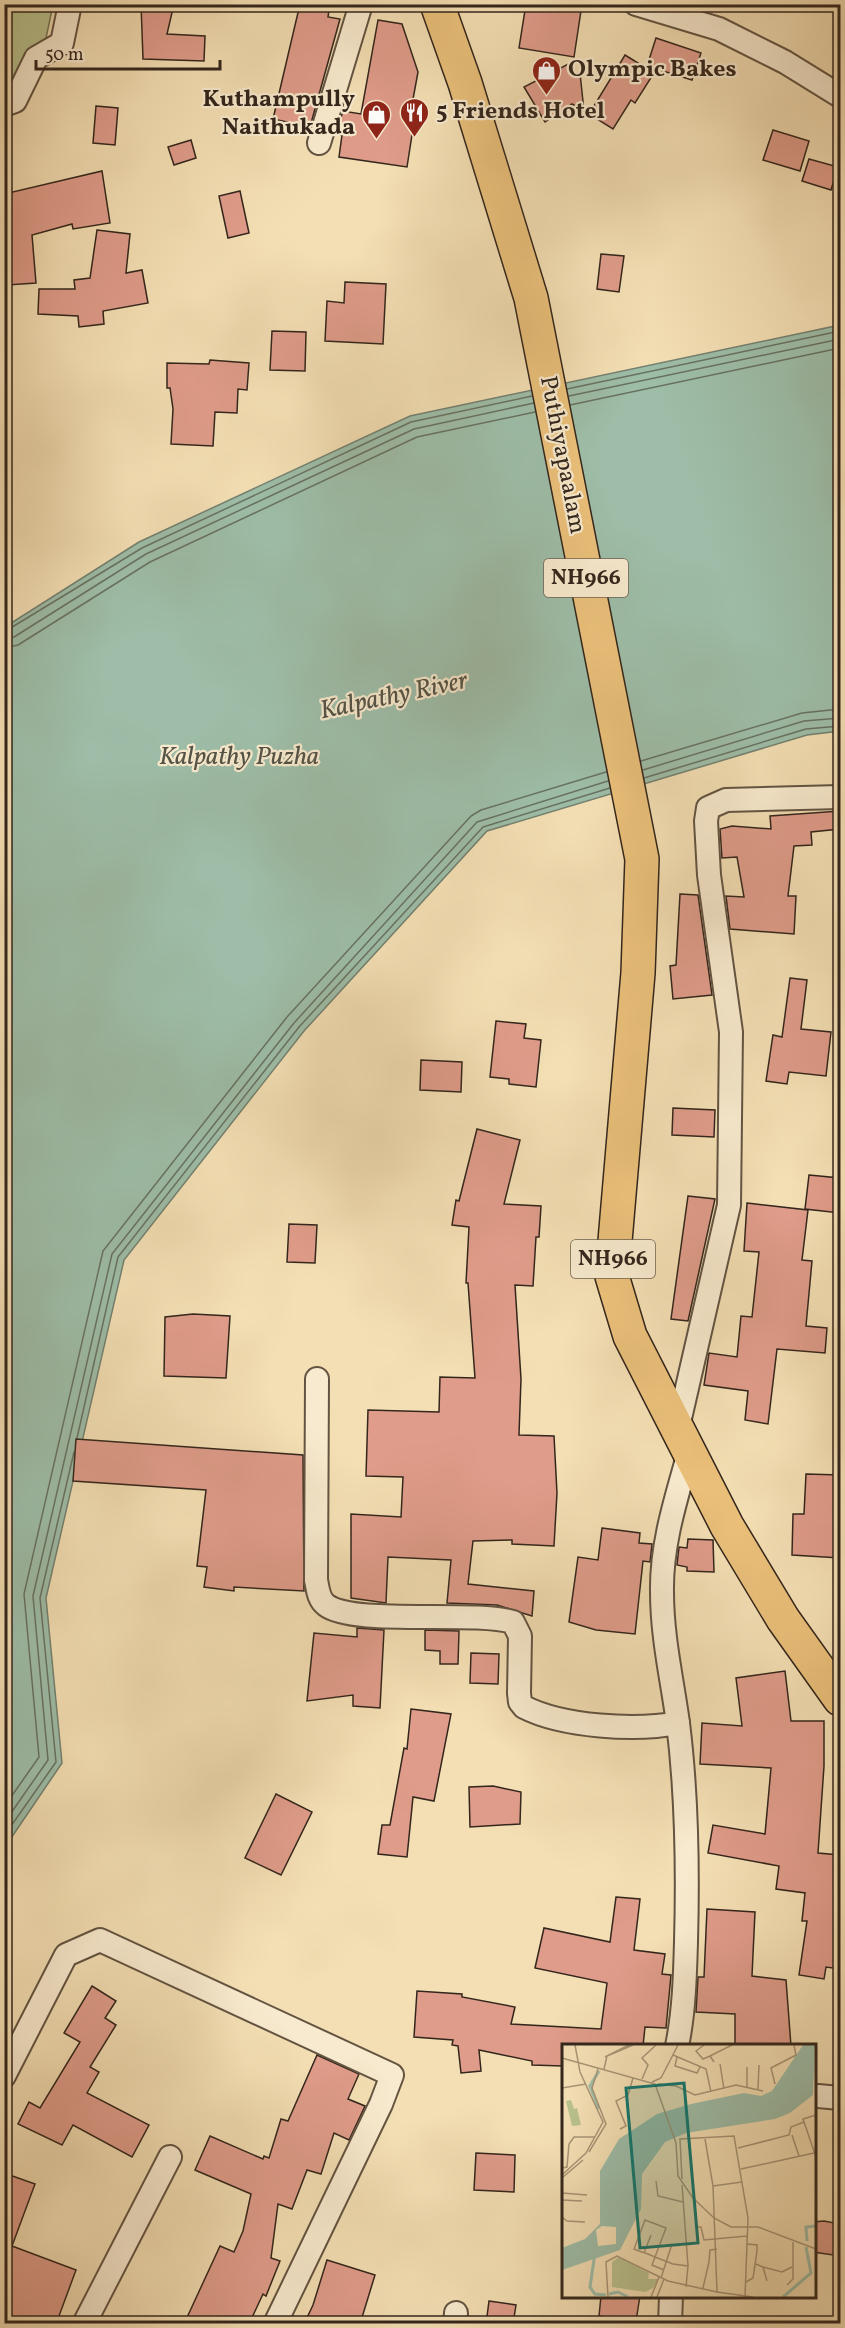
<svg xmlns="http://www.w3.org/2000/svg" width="845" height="2328" font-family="Vollkorn,serif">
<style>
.green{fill:#b9c28f;stroke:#767456;stroke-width:1.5}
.water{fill:#9dbda8;stroke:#738170;stroke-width:1.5}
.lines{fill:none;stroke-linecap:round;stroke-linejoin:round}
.shore{stroke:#687262;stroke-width:1.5}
.building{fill:#df9c8a;stroke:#33261c;stroke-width:1.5}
.street-casing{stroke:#635442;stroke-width:26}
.highway-casing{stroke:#33261c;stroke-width:36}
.street{stroke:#f8eace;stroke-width:22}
.highway{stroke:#eac07a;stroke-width:33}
.labels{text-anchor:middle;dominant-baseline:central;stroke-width:4.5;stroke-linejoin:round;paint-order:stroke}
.shield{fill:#f8eace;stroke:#6e6151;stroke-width:1.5}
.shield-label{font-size:22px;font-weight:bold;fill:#33261c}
.poi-label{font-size:24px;font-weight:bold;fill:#33261c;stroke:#f8eace;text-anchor:start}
.street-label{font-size:24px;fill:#33261c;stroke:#f8eace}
.water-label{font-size:26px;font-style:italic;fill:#535346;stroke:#f8eace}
.inset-river{fill:none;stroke:#9dbda8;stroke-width:3}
.inset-road{fill:none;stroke:#a79577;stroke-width:1.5}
.view{fill:#0f766e;fill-opacity:0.15;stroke:#0f766e;stroke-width:3}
.inset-edge{fill:none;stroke:#33261c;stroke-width:3}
</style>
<rect width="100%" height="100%" fill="#f4dfb4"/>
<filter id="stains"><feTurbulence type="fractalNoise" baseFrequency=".00333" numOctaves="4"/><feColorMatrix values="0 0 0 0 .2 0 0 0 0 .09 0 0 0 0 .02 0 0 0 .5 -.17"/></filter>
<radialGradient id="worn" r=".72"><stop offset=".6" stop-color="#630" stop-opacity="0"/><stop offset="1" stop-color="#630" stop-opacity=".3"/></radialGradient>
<polygon class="green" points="4,5 53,5 45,43 4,98"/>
<polygon class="water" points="840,325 840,731 807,735 487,831 304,1031 124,1260 46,1598 62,1763 5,1847 5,627 139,542 410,416"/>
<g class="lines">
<g class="shore">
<polyline points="567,389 840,331"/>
<polyline points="569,396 840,339"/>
<polyline points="570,405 840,348"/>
<polyline points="4,632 142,548 411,422 532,396"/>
<polyline points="4,639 14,637 146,554 414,429 534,403"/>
<polyline points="4,648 18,645 150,562 417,437 535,412"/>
<polyline points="641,761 802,713 840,709"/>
<polyline points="643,770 804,721 840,718"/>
<polyline points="644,778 806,729 840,726"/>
<polyline points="77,1438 118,1257 299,1027 483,827 610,788"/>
<polyline points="4,1807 39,1757 24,1594 103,1251 287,1017 471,816 481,810 606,772"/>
<polyline points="4,1823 48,1760 33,1596 112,1254 294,1023 477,822 608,781"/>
<polyline points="4,1836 56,1762 40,1598 74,1452"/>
</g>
</g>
<g class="building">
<polygon points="141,4 174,4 167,34 205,36 204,61 143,59"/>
<polygon points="300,4 330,4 328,17 340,19 310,127 273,119"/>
<polygon points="526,4 582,4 574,57 519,48"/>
<polygon points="378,20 402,24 418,72 409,121 414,122 407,167 339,157 342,135 336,133 343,111 361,114"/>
<polygon points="656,38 701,53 692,80 647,66"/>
<polygon points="625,55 654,73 635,103 631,100 613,129 589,114"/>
<polygon points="574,61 572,74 580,73 584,111 572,104 545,122 524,87"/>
<polygon points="96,106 118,108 115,145 93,143"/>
<polygon points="773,130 809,141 800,171 763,160"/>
<polygon points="191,140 196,158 174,165 168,147"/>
<polygon points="809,159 838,167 831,190 802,181"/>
<polygon points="102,171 110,223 73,229 72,224 32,235 36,283 7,285 4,194"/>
<polygon points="240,191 249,233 228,238 219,196"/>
<polygon points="97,230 130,234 126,273 142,270 148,303 103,311 104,324 79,327 78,316 38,314 39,289 75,289 74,280 90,278"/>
<polygon points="601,254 624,256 619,292 597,289"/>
<polygon points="345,282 386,284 383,344 325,341 327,301 344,303"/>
<polygon points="272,331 306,332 305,371 270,370"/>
<polygon points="210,360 249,363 247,390 238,389 237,413 215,412 213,446 171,444 173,409 170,388 167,388 167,363 209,364"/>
<polygon points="840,811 840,829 811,832 812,845 794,846 788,896 796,896 794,934 730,929 726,896 744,897 737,857 722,858 720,829 732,826 771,829 770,816"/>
<polygon points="680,894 698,895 712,995 673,999 670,966 676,965"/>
<polygon points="790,978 807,980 801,1029 831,1032 826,1076 789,1072 787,1084 766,1081 773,1035 782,1037"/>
<polygon points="496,1021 526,1024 524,1038 541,1040 536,1087 509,1084 509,1079 490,1077"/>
<polygon points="421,1060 462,1062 461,1092 420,1090"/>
<polygon points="673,1108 715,1110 714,1137 672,1135"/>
<polygon points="477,1129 520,1140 504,1204 541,1206 539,1237 536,1237 533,1286 515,1285 521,1379 519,1435 554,1436 557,1493 554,1546 512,1544 512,1540 473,1541 468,1584 534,1591 532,1616 497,1605 447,1603 451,1560 388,1557 386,1603 351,1598 351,1514 401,1517 403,1477 366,1476 368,1410 439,1412 440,1377 475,1378 468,1283 466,1283 469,1227 452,1225 456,1200 459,1201"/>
<polygon points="809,1175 840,1178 840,1213 805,1209"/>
<polygon points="688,1196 715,1199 688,1321 671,1319"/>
<polygon points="747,1203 808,1210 802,1260 812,1261 806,1326 827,1328 825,1353 777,1349 768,1424 745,1420 748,1391 704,1385 709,1353 737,1357 741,1316 752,1317 759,1252 744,1251"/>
<polygon points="289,1224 317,1225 315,1263 287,1262"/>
<polygon points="193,1314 230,1316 226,1378 164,1376 165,1317"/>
<polygon points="76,1439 303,1455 304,1591 234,1587 234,1591 204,1587 207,1567 197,1566 206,1490 73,1481"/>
<polygon points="806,1474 840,1475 840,1558 792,1555 793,1514 804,1514"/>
<polygon points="602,1528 640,1533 639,1543 652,1544 650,1562 643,1561 635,1634 596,1630 569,1622 578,1557 598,1560"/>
<polygon points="688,1539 713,1540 714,1572 687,1571 687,1567 677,1565 679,1547 687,1548"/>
<polygon points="357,1628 384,1630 380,1708 353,1706 353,1695 307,1701 314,1633 357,1637"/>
<polygon points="425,1630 459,1631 458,1664 440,1664 440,1651 425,1650"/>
<polygon points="471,1653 499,1654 498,1684 470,1683"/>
<polygon points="785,1671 791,1721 824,1721 824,1766 818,1853 840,1855 840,1898 835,1939 840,1940 840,1969 826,1967 824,1979 799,1975 807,1921 802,1921 805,1893 776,1889 779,1866 708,1853 713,1825 765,1834 771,1768 700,1764 702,1723 742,1726 736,1678"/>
<polygon points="411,1709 451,1714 434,1801 413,1797 407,1857 378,1854 382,1825 390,1825 404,1748 407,1749"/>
<polygon points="493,1786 521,1792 520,1824 470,1827 469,1787"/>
<polygon points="276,1794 312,1812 281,1875 245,1858"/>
<polygon points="616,1897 640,1899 634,1950 665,1954 662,1974 671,1975 666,2028 645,2027 643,2046 563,2046 563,2066 532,2065 532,2061 479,2050 481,2071 461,2073 458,2046 452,2045 453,2040 414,2037 417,1991 462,1994 462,1997 515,2007 511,2024 601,2029 607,1983 535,1968 544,1928 610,1942"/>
<polygon points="707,1909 755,1912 752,1976 786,1980 791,2046 735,2046 735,2014 696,2012 698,1977 704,1977"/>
<polygon points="92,1986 116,2001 105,2018 116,2025 90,2067 99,2072 87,2093 149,2125 132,2157 73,2125 62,2145 18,2124 29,2102 40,2108 80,2042 64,2033"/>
<polygon points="317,2055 359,2074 348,2099 365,2106 349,2140 334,2133 321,2174 307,2170 292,2209 278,2204 271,2258 280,2261 266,2296 263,2294 249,2324 184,2324 220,2246 234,2252 243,2231 251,2194 195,2170 210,2136 263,2159 264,2156 269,2158 281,2119 288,2121"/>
<polygon points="476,2153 515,2155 514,2192 474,2190"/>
<polygon points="4,2173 35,2184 12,2246 76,2270 56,2324 28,2324 4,2315"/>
<polygon points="824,2221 840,2224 840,2256 813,2252 813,2222"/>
<polygon points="327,2260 375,2275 360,2324 304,2324 313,2305"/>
<polygon points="601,2296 640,2296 636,2321 599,2316"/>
<polygon points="489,2301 516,2305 513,2324 486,2324"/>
</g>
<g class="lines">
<defs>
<g id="street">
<polyline points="636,4 719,29 785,62 840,96"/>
<polyline points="4,105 15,101 36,58 62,43 70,4"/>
<polyline points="319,143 361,4"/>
<path d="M317,1379L316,1580C318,1589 318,1599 326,1605C353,1626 472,1610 513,1622L520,1636L519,1693L520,1702L524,1707C563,1727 636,1731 678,1723"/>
<polyline points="678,1427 729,1205 731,1032 709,875 706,821 708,808 726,800 840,797"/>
<path d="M677,2046C684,2012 685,1977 686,1942C688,1869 687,1795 678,1723C672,1679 662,1637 662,1592C661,1543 677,1496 690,1449"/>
<polyline points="4,2076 66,1955 100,1940 392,2075 381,2104 275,2324"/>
<polyline points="818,2096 840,2098"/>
<polyline points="84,2324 170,2157"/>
<polyline points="455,2324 456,2313"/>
<polyline points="670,2324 671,2296"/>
</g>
<polyline id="highway" points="437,4 465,83 531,298 642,859 638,973 612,1276 630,1336 727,1526 783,1619 840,1699"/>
</defs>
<use href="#street" class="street-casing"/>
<use href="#highway" class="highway-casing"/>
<use href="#street" class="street"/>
<use href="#highway" class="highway"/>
</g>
<defs>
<symbol id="shop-pin" viewBox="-11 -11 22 30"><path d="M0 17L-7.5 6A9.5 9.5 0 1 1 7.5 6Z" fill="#8f2418" stroke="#f8eace"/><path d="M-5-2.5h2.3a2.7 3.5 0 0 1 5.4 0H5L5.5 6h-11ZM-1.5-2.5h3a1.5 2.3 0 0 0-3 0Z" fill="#fff"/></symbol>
<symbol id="restaurant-pin" viewBox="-11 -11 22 30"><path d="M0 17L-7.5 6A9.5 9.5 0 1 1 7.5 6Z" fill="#8f2418" stroke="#f8eace"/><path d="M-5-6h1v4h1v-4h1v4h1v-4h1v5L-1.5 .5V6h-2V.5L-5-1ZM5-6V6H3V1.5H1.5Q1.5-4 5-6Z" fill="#fff"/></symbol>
</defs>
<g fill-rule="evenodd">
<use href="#shop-pin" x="530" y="54" width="33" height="45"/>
<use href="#restaurant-pin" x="398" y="96" width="33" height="45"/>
<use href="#shop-pin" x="360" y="98" width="33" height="45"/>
</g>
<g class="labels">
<g class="shield">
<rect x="544" y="559" width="84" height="38" rx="4.5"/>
<rect x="571" y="1240" width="84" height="38" rx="4.5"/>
</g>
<g class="shield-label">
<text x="586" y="578">NH966</text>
<text x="613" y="1259">NH966</text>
</g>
<g class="poi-label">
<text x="568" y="70">Olympic Bakes</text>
<text x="355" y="100" text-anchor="end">Kuthampully<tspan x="355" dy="28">Naithukada</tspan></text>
<text x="436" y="112">5 Friends Hotel</text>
</g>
<g class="street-label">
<text transform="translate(562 455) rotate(79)">Puthiyapaalam</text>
</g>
<g class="water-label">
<text transform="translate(394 696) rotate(-12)">Kalpathy River</text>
<text x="239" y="757">Kalpathy Puzha</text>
</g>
</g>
<g transform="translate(562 2044)">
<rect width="254" height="254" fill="#f4dfb4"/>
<path d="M9,56L12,65L15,64L19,81L10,82L4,57ZM57,213L87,229L86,235H96L91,244L83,248L50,243V218Z" fill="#b9c28f"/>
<path d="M241,1H253L251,51L228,69L213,75L124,89L103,98L80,130L79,165L58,206L0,226V204L23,195L38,180V127L57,95L95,70L129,60L182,49L199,52L210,47ZM40,182L54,183V200L36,202L34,186Z" fill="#9dbda8" fill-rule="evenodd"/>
<path class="inset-river" d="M37,27L28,42L37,65M245,197L244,183L254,182M33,209L28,243L33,250L44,251M47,250L56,248L66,253M221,253L249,229L244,203"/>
<path class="inset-road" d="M142,1L134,7L141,15L148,12L152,18M111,11L144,25L149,48M148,12L170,1M43,13L67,1M115,13L113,22L135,29L138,23M0,14L93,40L114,99L116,132L131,154L152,174L169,183H196L254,205M158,20L162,45M42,25L45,12L71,1M80,35L86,21L80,14L94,1M90,38L99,34L116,1M96,40L114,42L133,51L174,41L201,47M213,40L209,24L234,11L232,1M185,43V23M0,44L24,40M196,45L197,21M254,71L241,75L254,113M58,85L64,82L54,57L66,51L71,34M230,91L237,112M143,95L151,142L155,248L191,253M176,104L227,91L229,83L242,78M27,108L44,80L30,44L36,25M0,124L5,123L7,100L12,93H33M179,125L252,109M0,131L24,109L41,78L18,28L13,1M0,134L21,116M120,135L118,95L172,92L186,174L183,253M94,137L96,152L121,158M120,141L126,222M151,142L180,138M0,149L25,151M0,156L20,157M0,173L5,177L23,178M133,183H139L142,196L185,192M82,209L89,191M147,218L148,206L155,205M194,220L201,223L205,237M201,223L220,228L230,223M102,226L90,221L93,213L104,184L83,176L72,205L77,207L86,210L93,213L111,220L126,222L124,243M99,234L110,200M184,238L191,234L195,207V201L185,200M225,241L231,235V198M141,244L147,218M46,253L44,218L55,212L106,237L155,248M89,253L97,233M95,253L102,235"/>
<path class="view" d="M122,39L136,199L78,204L64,44Z"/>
<rect width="254" height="254" class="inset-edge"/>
</g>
<rect width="845" height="2328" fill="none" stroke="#f4dfb4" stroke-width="24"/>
<rect x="6" y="6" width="833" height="2316" fill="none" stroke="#33261c" stroke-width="3"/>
<rect x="12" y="12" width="821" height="2304" fill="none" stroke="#33261c" stroke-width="1.5"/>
<path d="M36 60v9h184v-9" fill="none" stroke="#33261c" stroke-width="3"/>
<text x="45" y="60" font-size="18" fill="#33261c" stroke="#f8eace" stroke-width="4.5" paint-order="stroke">50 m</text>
<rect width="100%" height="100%" filter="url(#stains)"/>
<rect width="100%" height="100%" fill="url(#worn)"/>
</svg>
